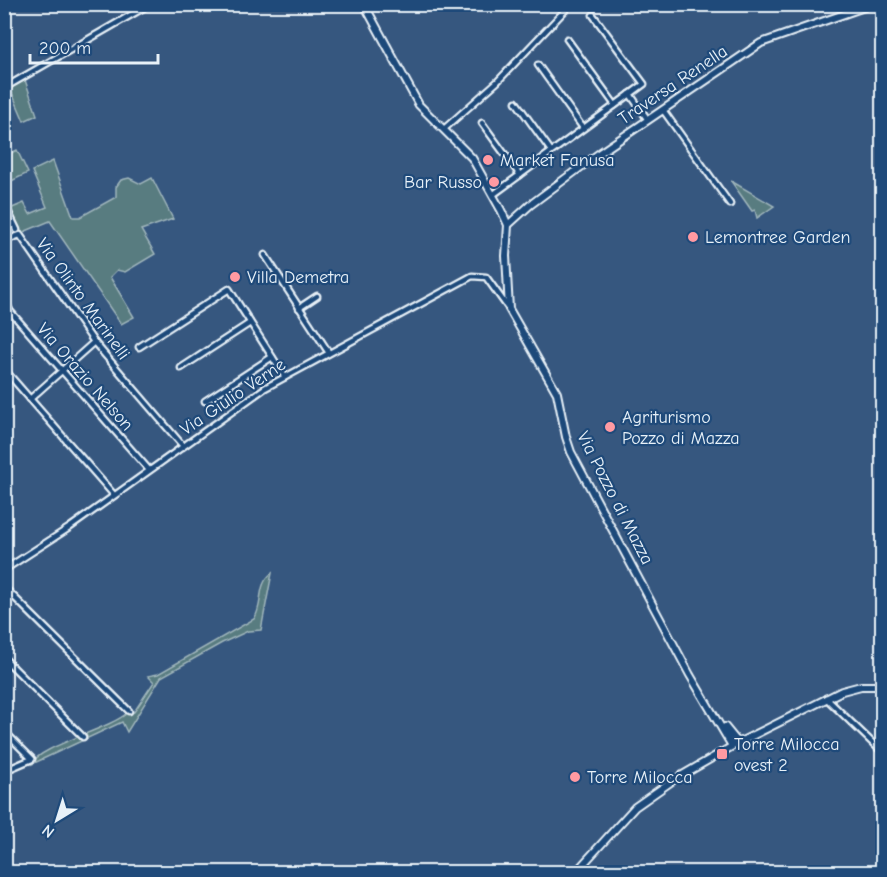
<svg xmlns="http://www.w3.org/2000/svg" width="887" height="877" font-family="'Comic Neue',sans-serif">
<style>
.green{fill:#597b80;stroke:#a0b6bc;stroke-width:1.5}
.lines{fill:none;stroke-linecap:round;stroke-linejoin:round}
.minor-casing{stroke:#e8f1f8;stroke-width:9}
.tertiary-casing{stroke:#e8f1f8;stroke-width:10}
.minor{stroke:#1f4a7a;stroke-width:4.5}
.tertiary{stroke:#1f4a7a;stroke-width:6}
.poi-dot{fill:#ff9aa2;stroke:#1f4a7a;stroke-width:2}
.labels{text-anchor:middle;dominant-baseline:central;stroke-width:4.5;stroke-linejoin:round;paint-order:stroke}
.street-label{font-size:18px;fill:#e8f1f8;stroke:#1f4a7a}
.poi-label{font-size:18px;fill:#e8f1f8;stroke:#1f4a7a;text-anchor:start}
</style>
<rect width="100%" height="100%" fill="#36577f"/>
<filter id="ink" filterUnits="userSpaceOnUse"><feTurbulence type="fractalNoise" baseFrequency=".0167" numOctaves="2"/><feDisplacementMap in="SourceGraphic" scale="12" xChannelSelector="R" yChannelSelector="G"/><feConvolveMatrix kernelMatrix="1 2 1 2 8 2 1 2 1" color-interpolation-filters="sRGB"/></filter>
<g filter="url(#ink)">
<g class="green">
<polygon points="25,80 37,115 24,121 10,88"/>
<polygon points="17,150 28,173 5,184 5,156"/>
<polygon points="53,161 73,217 80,217 116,197 116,187 121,180 129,178 141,184 152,178 173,219 141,230 155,254 125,272 117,270 110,277 134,317 121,324 50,221 21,233 10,209 24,203 30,214 47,207 32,171"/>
<polygon points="731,181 774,206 757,218 755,210 752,211"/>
<path d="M272,573L261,630L248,631L222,643L161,677L127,732L122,722L32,764C37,747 110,729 127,713L134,712L154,682L148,676L158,674L254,619C264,604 256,585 272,573Z"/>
</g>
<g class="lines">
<defs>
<g id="minor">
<polyline points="567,39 615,105"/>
<polyline points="538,65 583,128"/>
<polyline points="4,88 150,4"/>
<polyline points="630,94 648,120"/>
<polyline points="516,102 551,151"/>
<polyline points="663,110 730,204"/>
<polyline points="482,123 520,175"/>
<polyline points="444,129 497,82 571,4"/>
<polyline points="494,194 644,84 593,15"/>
<polyline points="4,203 17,230"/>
<polyline points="4,241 20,235 94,342 183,446"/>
<polyline points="265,255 329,353"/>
<polyline points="4,298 10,311 149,470"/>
<polyline points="299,308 317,296"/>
<polyline points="139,347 229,289 285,377"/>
<polyline points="181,368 250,323"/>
<polyline points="4,369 114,495"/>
<polyline points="30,399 94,342"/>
<polyline points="205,401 272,357"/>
<polyline points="4,570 69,528 265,388 472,276 486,277 509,309"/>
<polyline points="4,587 129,711"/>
<polyline points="4,658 83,737"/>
<polyline points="826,698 882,752"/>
<polyline points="4,731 32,759 4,771"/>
</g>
<g id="tertiary">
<polyline points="364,4 419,105 472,158 501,210 508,225 506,256 509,309 557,393 566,437 571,452 690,675 732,746"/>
<polyline points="508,225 530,205 601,152 761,43 873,4"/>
<polyline points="725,727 738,743"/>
<polyline points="576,872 635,807 672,781 738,743 842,691 861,686 882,686"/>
</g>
</defs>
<use href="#minor" class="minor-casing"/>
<use href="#tertiary" class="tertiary-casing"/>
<use href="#minor" class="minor"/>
<use href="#tertiary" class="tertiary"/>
</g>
</g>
<g class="poi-dot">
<circle cx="488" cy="160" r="6"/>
<circle cx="494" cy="182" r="6"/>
<circle cx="693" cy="237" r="6"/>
<circle cx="235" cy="277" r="6"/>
<circle cx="610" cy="427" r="6"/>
<rect x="716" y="748" width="12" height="12" rx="3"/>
<circle cx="575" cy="777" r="6"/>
</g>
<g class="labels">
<g class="street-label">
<text transform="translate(673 85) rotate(-34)">Traversa Renella</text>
<text transform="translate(83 299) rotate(54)">Via Olinto Marinelli</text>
<text transform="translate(85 377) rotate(49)">Via Orazio Nelson</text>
<text transform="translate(233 397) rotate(-34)">Via Giulio Verne</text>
<text transform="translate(615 498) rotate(63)">Via Pozzo di Mazza</text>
</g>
<g class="poi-label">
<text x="500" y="160">Market Fanusa</text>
<text x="482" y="182" text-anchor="end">Bar Russo</text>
<text x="705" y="237">Lemontree Garden</text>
<text x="247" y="277">Villa Demetra</text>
<text x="622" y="417">Agriturismo<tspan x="622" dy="21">Pozzo di Mazza</tspan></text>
<text x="734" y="744">Torre Milocca<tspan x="734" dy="21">ovest 2</tspan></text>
<text x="587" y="777">Torre Milocca</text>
</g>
</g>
<rect width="887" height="877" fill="none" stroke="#1f4a7a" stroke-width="24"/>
<rect x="12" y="12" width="863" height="853" fill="none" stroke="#e8f1f8" stroke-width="2" filter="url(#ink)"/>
<g transform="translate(57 820) rotate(218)" stroke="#1f4a7a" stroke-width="4.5" paint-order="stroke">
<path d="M0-4.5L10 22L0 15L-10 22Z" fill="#e8f1f8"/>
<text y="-9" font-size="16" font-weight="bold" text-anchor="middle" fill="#e8f1f8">N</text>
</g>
<path d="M30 54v9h128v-9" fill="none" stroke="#e8f1f8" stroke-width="3"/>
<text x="39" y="54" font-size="18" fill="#e8f1f8" stroke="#1f4a7a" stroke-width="4.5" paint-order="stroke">200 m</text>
</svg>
